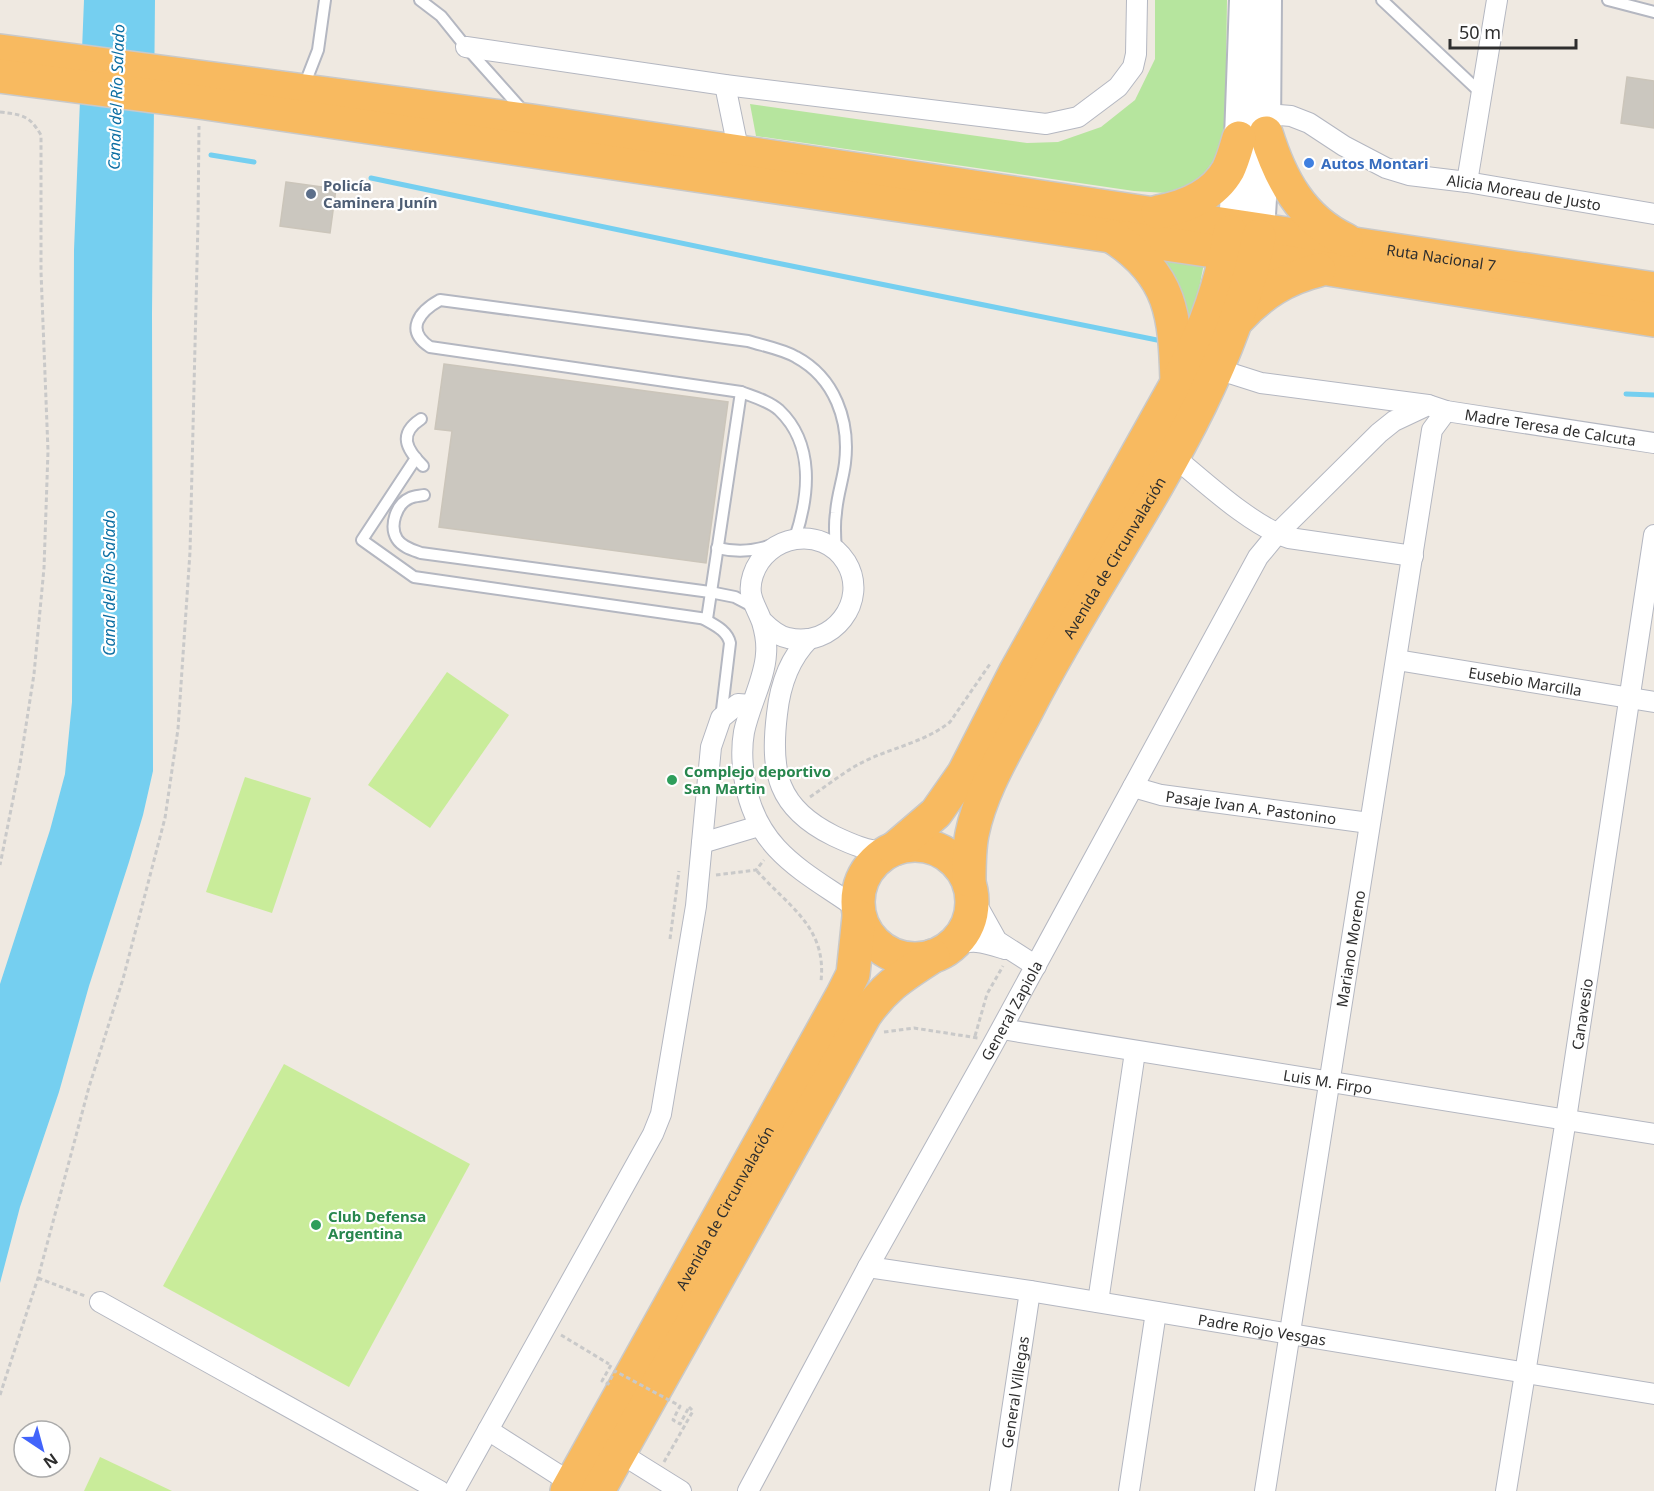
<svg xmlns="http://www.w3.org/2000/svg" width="1654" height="1491" font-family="'Noto Sans',sans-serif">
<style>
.green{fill:#b6e59e}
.pitch{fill:#c9ec9a}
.water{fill:#75cff0}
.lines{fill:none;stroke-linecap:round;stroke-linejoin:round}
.stream{stroke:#75cff0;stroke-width:5}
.building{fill:#cbc7bf;stroke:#cbc5ba;stroke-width:1.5}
.service-casing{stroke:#b4b7c1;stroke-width:14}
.minor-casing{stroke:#b4b7c1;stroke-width:22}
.secondary-casing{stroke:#b4b7c1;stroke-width:32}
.trunk-casing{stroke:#c9c9c9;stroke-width:36}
.path{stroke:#c9c9c9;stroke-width:3;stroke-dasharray:4.5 3;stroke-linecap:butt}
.service{stroke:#fff;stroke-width:10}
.minor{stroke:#fff;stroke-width:20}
.secondary{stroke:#fff;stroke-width:28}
.trunk{stroke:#f8ba60;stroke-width:33}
.path-bridge{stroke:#c9c9c9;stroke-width:3;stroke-dasharray:4.5 3;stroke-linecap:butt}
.shop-dot{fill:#3f7fe0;stroke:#fff;stroke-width:2}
.service-dot{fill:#5c6f8a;stroke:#fff;stroke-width:2}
.leisure-dot{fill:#2e9e5b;stroke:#fff;stroke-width:2}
.labels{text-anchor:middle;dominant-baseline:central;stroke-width:4.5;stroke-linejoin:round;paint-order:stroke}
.shop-label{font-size:15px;font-weight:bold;fill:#366cbe;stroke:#fff;text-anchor:start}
.service-label{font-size:15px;font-weight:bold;fill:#4e5e75;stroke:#fff;text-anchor:start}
.street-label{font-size:15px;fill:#2e2e2e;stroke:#fff}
.leisure-label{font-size:15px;font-weight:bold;fill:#27864d;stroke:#fff;text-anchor:start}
.water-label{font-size:16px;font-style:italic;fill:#0d6fa3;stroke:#fff}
</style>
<rect width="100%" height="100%" fill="#efe9e1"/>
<g class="green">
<polygon points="1155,0 1227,0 1225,132 1220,152 1202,176 1184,189 1166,193 1134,191 756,136 750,104 1027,143 1058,142 1101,127 1135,100 1155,59"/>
<polygon points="1153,251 1205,258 1199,289 1184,336"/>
</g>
<g class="pitch">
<polygon points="447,672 509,715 430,828 368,785"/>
<polygon points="245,777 311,798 272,913 206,892"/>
<polygon points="284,1064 470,1164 349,1387 163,1286"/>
<polygon points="100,1457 172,1491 84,1491"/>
</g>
<polygon class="water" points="84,0 155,0 152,314 153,771 143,815 129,862 89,986 59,1092 20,1207 0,1283 0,984 50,830 65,774 72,702 74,250"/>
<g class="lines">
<g class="stream">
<polyline points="211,155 254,162"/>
<polyline points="371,178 767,261 1157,340"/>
<polyline points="1626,394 1654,395"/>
</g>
</g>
<g class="building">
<polygon points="1627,77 1654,81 1654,128 1621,123"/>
<polygon points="286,182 336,189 330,233 280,226"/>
<polygon points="444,364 728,402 706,563 439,527 452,431 435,429"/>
</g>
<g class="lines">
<defs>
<g id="service">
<polyline points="420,0 441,16 466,47 524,112"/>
<polyline points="1382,0 1482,94"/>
<polyline points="1608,0 1654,12"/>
<polyline points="304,86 318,50 325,0"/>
<path d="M421,419C398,434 406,449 423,466"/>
<polyline points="416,458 362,540 414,577 707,619 741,392"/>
<path d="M424,495C419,496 414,496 410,498C396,504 389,526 397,539C402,547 413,550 421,553L710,592L735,597L754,607"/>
<path d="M795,538C809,496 815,444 779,410C769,401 754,397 741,392L430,347C404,330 420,311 440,300L748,341C764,346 782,349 796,357C835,378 850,421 845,463C843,480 837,496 836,513C834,525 835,538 836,550"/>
<path d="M717,548C735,552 751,552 769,546"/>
<path d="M704,619C714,625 727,630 730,643L721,718"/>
</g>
<g id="minor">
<polyline points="466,47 725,85 1046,124 1078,117 1118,87 1133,67 1136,54 1137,0"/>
<polyline points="725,85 739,153"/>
<path id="s1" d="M1266,114L1291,116L1309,123L1344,146L1386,168L1409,175L1467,182L1654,214"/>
<polyline points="1467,182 1497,0"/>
<polyline points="1217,369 1261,383 1428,405"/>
<path d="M1173,456C1205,482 1250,525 1289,538L1413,556"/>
<path d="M762,621C770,629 778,636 788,638C832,649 870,601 846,562C822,524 766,535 753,575C746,596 756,605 762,622C765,632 767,644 766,654C765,678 749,707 744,732C741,749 742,765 745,782C757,852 806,872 858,909"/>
<path d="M809,639C789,659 780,686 777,714C770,772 777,808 834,836C851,844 867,851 886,852"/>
<path id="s2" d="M1397,660L1654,702"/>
<path id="s3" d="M1133,787L1161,795L1369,823"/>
<polyline points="702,843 759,826"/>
<polyline points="973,898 997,941 1036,966"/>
<path d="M950,947C972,938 983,942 1005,949"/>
<path id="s4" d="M1002,1029L1654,1134"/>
<path id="s5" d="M868,1267L1030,1291L1654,1394"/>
<polyline points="100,1302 440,1491"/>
<polyline points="1098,1302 1135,1052"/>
<polyline points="488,1430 579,1488"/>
<polyline points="612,1448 681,1491"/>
<polyline points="454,1491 653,1134 661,1114 696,906 711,747 721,718 738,704 751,705"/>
<path id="s6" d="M748,1491L868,1267L992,1046L1258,557L1277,534L1379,433L1394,421L1428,405L1446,411L1654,443"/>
<path id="s7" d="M1000,1491L1030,1291"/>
<polyline points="1129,1491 1156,1312"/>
<path id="s8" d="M1265,1491L1432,430L1446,411"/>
<path id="s9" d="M1506,1491L1566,1119L1654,535"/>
</g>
<g id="secondary">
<polyline points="1230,227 1234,209 1239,138 1244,0"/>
<polyline points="1260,231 1266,133 1267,0"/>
</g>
<g id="trunk">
<path id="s10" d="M0,51L532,121L1654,289"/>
<polyline points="0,76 199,102 1227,253 1654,320"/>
<path d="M1266,133C1280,178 1301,219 1346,240"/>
<path d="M1158,212C1185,207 1214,195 1228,170C1233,160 1236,148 1239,138"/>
<path d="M1113,237C1172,275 1175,316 1177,381"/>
<path d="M1237,320C1261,294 1286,278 1319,270"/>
<circle cx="915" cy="902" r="57"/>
<path d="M894,849L936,813L964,773L1016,671L1177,383C1203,335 1222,285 1230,232"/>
<path id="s11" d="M969,880C969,864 969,849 972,834C981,789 1008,747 1029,706C1107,553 1227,407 1259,236"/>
<path id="s12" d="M567,1491L843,994L853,974L859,917"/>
<path d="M598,1491L865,1015C886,985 903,976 933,956"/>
</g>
</defs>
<use href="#service" class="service-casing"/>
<use href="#minor" class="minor-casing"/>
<use href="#secondary" class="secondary-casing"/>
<use href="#trunk" class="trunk-casing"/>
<g class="path">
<path d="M0,112C23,115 29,115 41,135V272L48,451L44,568L34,674L20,764L0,865"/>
<path d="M810,797C828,785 846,770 865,761C894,747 925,742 950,722L990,664"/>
<path d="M757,871C788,906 827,927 821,981"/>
<polyline points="716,875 756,870 764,860"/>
<polyline points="670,939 679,871"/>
<polyline points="884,1032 914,1028 978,1038"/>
<polyline points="975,1036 987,994 1003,966"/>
<polyline points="38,1278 85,1296"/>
<polyline points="561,1335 609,1364"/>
<polyline points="0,1395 38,1278 89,1087 123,979 165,818 178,729 190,552 198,222 199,126"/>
<polyline points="664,1462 693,1411 689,1407"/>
</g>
<use href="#service" class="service"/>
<use href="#minor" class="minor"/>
<use href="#secondary" class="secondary"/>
<use href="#trunk" class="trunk"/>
<polyline class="path-bridge" points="611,1365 602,1381 608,1384 615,1371 680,1406 673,1420 680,1424 689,1407"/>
</g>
<circle class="shop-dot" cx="1309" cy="163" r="6"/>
<circle class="service-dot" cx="311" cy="194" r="6"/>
<g class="leisure-dot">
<circle cx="672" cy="780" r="6"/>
<circle cx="316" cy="1225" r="6"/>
</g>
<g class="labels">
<g class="shop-label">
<text x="1321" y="163">Autos Montari</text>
</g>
<g class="service-label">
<text x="323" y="185">Policía<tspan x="323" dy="17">Caminera Junín</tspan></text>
</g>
<g class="street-label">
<text stroke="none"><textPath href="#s1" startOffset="274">Alicia Moreau de Justo</textPath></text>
<text stroke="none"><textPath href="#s10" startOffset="1456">Ruta Nacional 7</textPath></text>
<text stroke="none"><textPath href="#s6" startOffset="1419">Madre Teresa de Calcuta</textPath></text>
<text stroke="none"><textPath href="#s11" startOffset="358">Avenida de Circunvalación</textPath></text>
<text stroke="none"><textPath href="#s2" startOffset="130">Eusebio Marcilla</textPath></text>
<text stroke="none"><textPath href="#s3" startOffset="120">Pasaje Ivan A. Pastonino</textPath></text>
<text stroke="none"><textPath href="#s8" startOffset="549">Mariano Moreno</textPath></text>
<text stroke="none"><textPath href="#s6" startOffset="548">General Zapiola</textPath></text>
<text stroke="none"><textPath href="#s9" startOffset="483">Canavesio</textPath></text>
<text stroke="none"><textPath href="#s4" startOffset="330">Luis M. Firpo</textPath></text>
<text stroke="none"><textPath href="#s12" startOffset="324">Avenida de Circunvalación</textPath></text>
<text stroke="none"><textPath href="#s5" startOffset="399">Padre Rojo Vesgas</textPath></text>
<text stroke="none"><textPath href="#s7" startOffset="100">General Villegas</textPath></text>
</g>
<g class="leisure-label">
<text x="684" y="771">Complejo deportivo<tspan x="684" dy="17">San Martin</tspan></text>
<text x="328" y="1216">Club Defensa<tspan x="328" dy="17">Argentina</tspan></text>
</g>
<g class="water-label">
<text transform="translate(116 97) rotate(-88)">Canal del Río Salado</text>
<text transform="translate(109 583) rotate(-90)">Canal del Río Salado</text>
</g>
</g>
<g transform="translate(42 1449) rotate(144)"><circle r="28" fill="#ffffff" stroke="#ababab" stroke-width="1.5"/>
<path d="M0-4.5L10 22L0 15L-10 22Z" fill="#4264fb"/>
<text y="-9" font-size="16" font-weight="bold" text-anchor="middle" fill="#2e2e2e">N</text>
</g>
<path d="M1450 39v9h126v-9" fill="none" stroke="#2e2e2e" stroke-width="3"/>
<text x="1459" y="39" font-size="18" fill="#2e2e2e" stroke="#ffffff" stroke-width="4.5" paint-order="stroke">50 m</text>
</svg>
